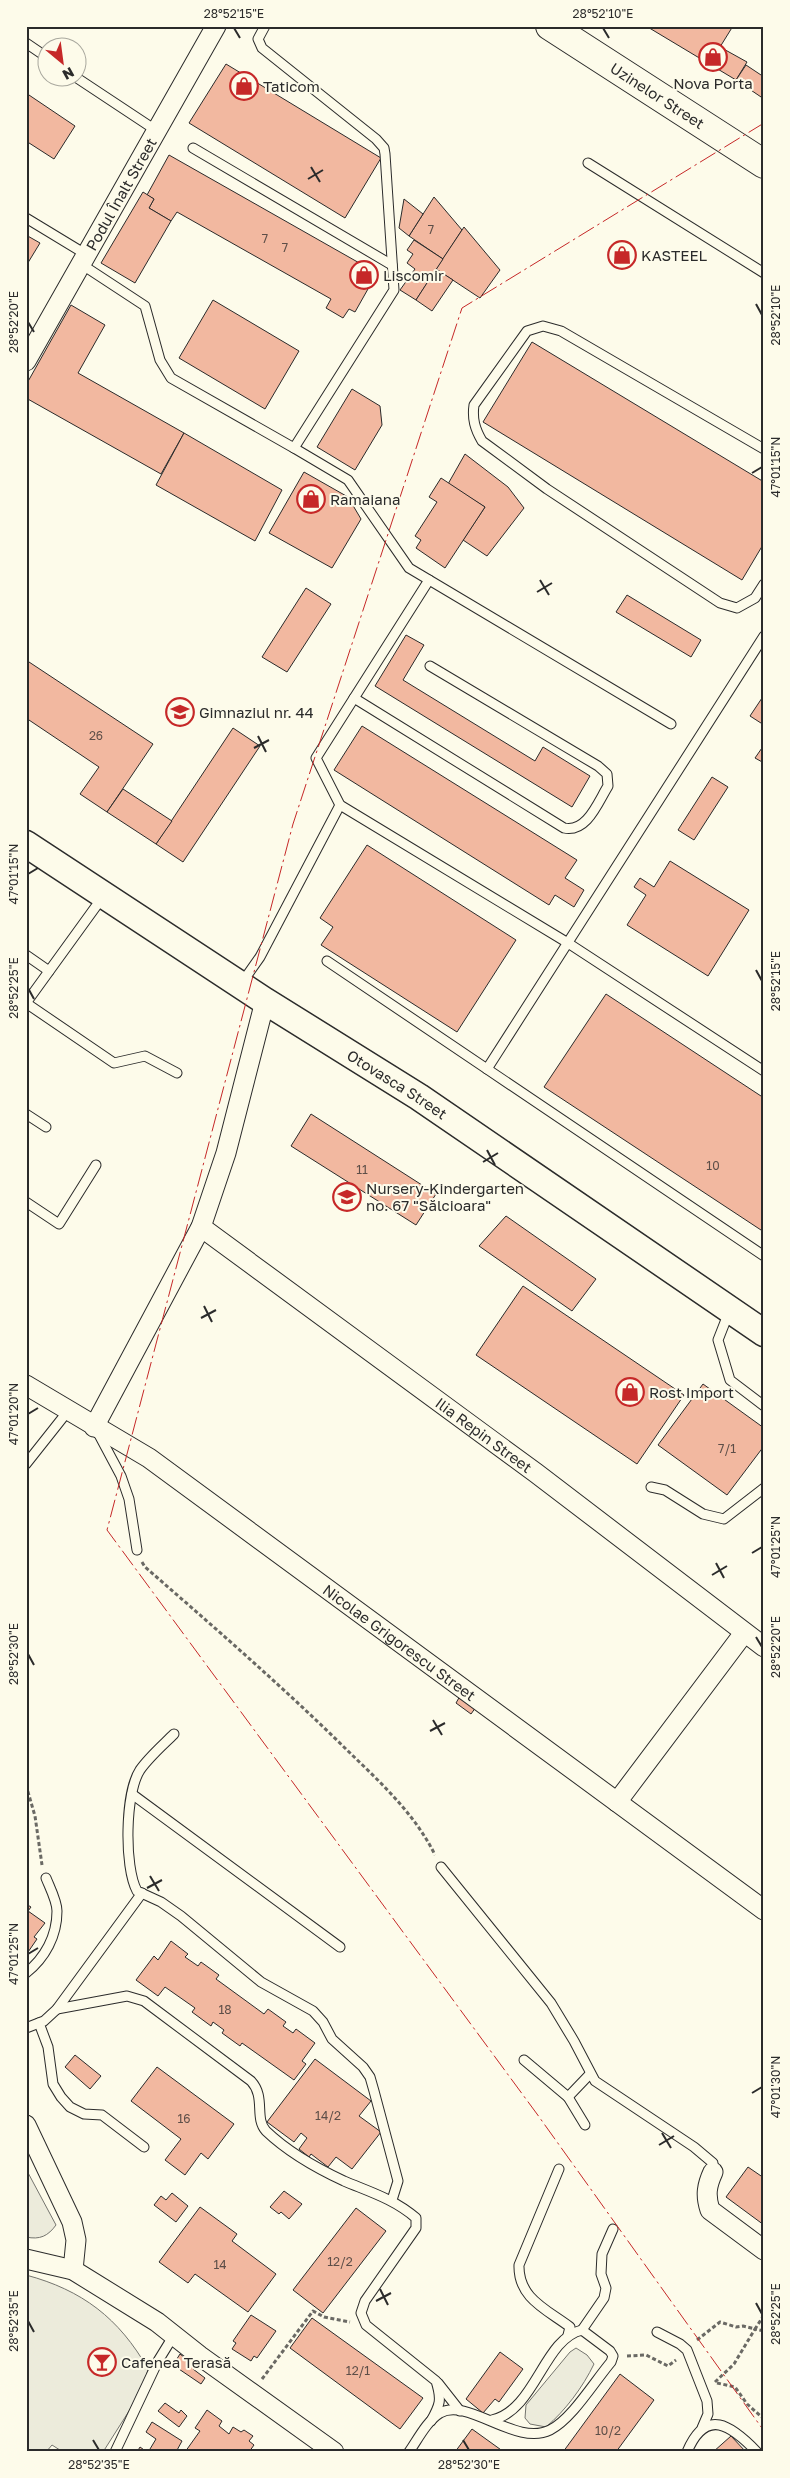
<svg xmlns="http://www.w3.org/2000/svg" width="790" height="2478" font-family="'Golos Text',sans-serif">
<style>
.green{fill:#ecebdb;stroke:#74746e}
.building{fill:#f2b8a0;stroke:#2b2b2b}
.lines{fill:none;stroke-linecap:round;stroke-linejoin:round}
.lane-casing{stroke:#2b2b2b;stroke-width:11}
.street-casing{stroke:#2b2b2b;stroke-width:21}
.secondary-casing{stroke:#2b2b2b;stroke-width:29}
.primary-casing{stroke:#2b2b2b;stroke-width:30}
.path{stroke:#6a6964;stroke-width:3;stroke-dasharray:4 2.5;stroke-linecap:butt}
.lane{stroke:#fdfbea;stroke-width:9}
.street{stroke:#fdfbea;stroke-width:19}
.secondary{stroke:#fdfbea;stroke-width:26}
.primary{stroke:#fdfbea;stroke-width:28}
.power{stroke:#c62828;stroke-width:1;stroke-dasharray:18 4 2.5 4;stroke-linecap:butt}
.ticks{fill:none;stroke:#2b2b2b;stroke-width:2}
.labels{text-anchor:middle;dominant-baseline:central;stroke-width:4;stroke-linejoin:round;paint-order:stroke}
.number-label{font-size:12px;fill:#5d4e48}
.poi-label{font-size:15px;fill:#2b2b2b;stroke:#fdfbea;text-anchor:start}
.street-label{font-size:15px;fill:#2b2b2b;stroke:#fdfbea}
.neatline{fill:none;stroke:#2b2b2b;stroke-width:2}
.ticks-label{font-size:12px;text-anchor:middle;fill:#2b2b2b}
</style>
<rect width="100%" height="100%" fill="#fdfbea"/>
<g class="green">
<path d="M26,2169L56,2225C48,2236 40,2240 26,2237Z"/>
<path d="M26,2275C82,2290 119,2318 148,2369L143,2389L103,2452H63L52,2445L46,2452H26Z"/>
<path d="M576,2348L587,2355L594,2364C583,2387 565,2411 546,2427L530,2424L525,2418L526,2405L570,2352Z"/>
</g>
<g class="building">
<polygon points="646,26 733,26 720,47 747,62 736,80"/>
<polygon points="226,64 381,158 345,218 189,123"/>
<polygon points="746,65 764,77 764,99 736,80"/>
<polygon points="26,93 75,126 54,159 26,141"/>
<polygon points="169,155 377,273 355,312 349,309 343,318 326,308 331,299 177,212 171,221 149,208 154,199 147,195"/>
<polygon points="143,192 154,199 149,208 171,221 135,283 101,263"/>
<polygon points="434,197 462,230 443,259 409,236"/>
<polygon points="404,199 423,214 409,236 399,228"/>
<polygon points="464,227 500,270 480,298 436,269"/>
<polygon points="26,235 40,243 26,266"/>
<polygon points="414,240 443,259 416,300 400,290 415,269 407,263 413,254 407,250"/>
<polygon points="436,269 453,280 432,311 416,300"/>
<polygon points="213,300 299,351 265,409 179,358"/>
<polygon points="71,305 105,325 78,373 184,433 161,474 26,398 26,385"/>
<polygon points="532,342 764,482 764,543 742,580 483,422"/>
<polygon points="352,389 380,406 382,425 355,470 317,447"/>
<polygon points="184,433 282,490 255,541 156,485"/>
<polygon points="465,454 508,487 524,508 487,556 463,540 485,507 448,484"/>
<polygon points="304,472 348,497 361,519 332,568 269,533"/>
<polygon points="441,478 485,507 445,568 416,548 421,540 415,536 437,502 429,497"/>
<polygon points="306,588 331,604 287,672 262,657"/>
<polygon points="627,595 701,640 691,657 616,612"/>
<polygon points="406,635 424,645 403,680 535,761 543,747 590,776 572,807 375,686"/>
<polygon points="26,660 153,744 107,812 80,794 99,767 26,718"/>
<polygon points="764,695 764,725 750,716"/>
<polygon points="362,726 577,860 565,878 584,890 574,907 555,895 549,905 334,770"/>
<polygon points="233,728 260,746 183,862 156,844"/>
<polygon points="764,745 764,763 755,758"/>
<polygon points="712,777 728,787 694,840 678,830"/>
<polygon points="123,789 172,821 156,844 107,812"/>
<polygon points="367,845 516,940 457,1032 321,945 333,927 320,918"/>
<polygon points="670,861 749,910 708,976 627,925 646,895 634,887 640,878 654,887"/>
<polygon points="606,994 764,1098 764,1232 544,1087"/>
<polygon points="311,1114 436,1194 416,1225 291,1146"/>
<polygon points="506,1216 596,1279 572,1311 479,1246"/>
<polygon points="523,1286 684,1395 637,1464 476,1355"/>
<polygon points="703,1384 764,1428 764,1446 727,1495 658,1445"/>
<polygon points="460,1696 476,1707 471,1714 456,1703"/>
<polygon points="26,1904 31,1907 28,1911 45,1923 34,1937 37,1939 26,1955"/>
<polygon points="171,1941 188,1954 185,1957 198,1966 201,1962 219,1975 216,1979 264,2014 268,2009 286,2022 283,2026 293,2033 296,2029 315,2043 302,2061 306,2064 294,2080 242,2043 240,2046 222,2033 224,2030 213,2022 211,2026 192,2012 195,2008 165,1987 158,1996 136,1980 154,1956 158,1960"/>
<polygon points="75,2055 101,2076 90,2089 65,2067"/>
<polygon points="315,2059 371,2101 359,2116 381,2132 352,2169 336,2157 328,2167 311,2154 309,2157 299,2149 307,2138 301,2133 294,2142 267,2122"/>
<polygon points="157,2067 234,2124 208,2159 201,2153 185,2175 165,2160 181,2139 131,2101"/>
<polygon points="748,2167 764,2178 764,2225 726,2197"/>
<polygon points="284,2191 302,2204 289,2219 281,2212 279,2214 270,2207"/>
<polygon points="172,2193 188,2206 176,2222 154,2205 161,2196 166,2200"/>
<polygon points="200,2207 237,2234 232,2241 276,2274 248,2312 195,2274 188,2283 159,2262"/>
<polygon points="356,2208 386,2231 323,2313 293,2290"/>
<polygon points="251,2315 276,2331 257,2358 254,2356 251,2361 232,2349 236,2343 233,2341"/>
<polygon points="312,2318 423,2398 400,2429 290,2348"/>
<polygon points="500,2352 523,2369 499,2402 495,2399 483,2413 466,2399"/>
<polygon points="180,2354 195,2366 193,2369 205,2378 201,2384 173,2365"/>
<polygon points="620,2374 654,2400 616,2452 563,2452"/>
<polygon points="165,2403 179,2413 181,2410 187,2416 179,2427 158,2411"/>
<polygon points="207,2410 222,2421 219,2426 229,2434 233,2427 241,2432 244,2430 253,2436 249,2441 254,2445 249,2452 185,2452 200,2431 195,2428"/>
<polygon points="152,2422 182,2441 176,2452 153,2452 150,2449 156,2439 146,2432"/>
<polygon points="472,2429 504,2452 455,2452"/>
<polygon points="731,2436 746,2452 713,2452"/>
<polygon points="140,2447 147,2452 137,2452"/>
</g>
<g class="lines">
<defs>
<g id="lane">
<polyline points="26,43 48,58"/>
<polyline points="77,78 157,131"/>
<polyline points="193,148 392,265"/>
<polyline points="588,163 764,273"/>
<polyline points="26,218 87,255"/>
<polyline points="81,264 145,306 160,360 171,378 294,448 394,290 385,154 384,148 376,139 262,48 258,39 265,26"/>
<polyline points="294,448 348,480 409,568 671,724"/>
<path d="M764,449L561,331L543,326L527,331L474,405C472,419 475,429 482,441L547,489L720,603L737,608L755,598L764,584"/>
<polyline points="429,580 316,758 340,805 568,943 764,1071"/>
<path d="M354,698L564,828C587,833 598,802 608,786L607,774L598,766L430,666"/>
<polyline points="26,955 49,971"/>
<polyline points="327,961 487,1069 764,636"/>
<polyline points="241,984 260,957 340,805"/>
<polyline points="26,1003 114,1063 145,1056 177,1073"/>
<polyline points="26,1003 102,898"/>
<polyline points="487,1069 764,1256"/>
<polyline points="26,1114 46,1127"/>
<polyline points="26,1202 59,1224 96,1165"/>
<polyline points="729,1312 718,1340 730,1380 764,1406"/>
<polyline points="97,1431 121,1476 129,1499 137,1550"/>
<polyline points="26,1464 68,1411"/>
<polyline points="651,1487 665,1490 703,1514 724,1519 764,1488"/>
<path d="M174,1734C163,1745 149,1757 140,1770C125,1793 124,1867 137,1891L161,1902L181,1916L261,1982L313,2011L323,2022L332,2039L363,2067L370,2077L374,2091L398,2181L392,2200"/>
<polyline points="132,1794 340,1947"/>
<polyline points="441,1867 551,2003 574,2041 595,2081 694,2147 713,2163 713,2172"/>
<path d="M26,1973C45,1958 57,1936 57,1911C57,1901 50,1888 46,1878"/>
<path d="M57,2009L127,1996L144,2001L251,2081C266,2097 254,2118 266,2131C288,2152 316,2168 344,2181C370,2192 394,2199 416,2218V2228L365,2301L361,2313L366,2325L436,2381C442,2400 440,2405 431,2421"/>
<polyline points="39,2023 48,2047 53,2084 61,2097 70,2107 84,2114 102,2115 144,2147"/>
<polyline points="26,2028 44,2021 57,2009 142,1893"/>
<polyline points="524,2060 568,2097 590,2074"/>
<polyline points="568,2097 585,2125"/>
<path d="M559,2169L519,2265C518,2298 546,2309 570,2327L568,2335"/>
<polyline points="582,2330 604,2298 606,2288 601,2274 602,2254 613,2229"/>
<polyline points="657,2332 680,2344 687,2350 707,2401 708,2414 702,2428"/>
<polyline points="438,2383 460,2411"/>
<polyline points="115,2452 158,2361 174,2335"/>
<path d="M409,2452C418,2439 427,2421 440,2413C468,2397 516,2447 550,2430C572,2419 594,2382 611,2362L613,2356L610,2351L582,2330C543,2339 536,2410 492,2420"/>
<path d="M687,2452C706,2407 731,2425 757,2452"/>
</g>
<g id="street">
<path id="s1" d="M26,361L216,26"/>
<path id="s2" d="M201,1227L536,1473L764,1647"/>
<path id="s3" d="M26,1385L149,1458L764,1910"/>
<polyline points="94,1427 201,1227 226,1153 265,1001"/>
<polyline points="617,1802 744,1633"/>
<polyline points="26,2125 72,2222 76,2240 73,2270"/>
<path d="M713,2172C707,2185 705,2195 710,2210L764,2250"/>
<polyline points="26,2259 73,2270 157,2322 200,2356 334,2452"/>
</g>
<g id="secondary">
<path id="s4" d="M26,844L265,1001L419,1097L764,1333"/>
</g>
<g id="primary">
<path id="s5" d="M550,26L764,164"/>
</g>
</defs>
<use href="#lane" class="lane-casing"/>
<use href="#street" class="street-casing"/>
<use href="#secondary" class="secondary-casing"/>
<use href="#primary" class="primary-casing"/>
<g class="path">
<path d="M142,1562L145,1567C214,1627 283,1687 348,1751C380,1782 415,1814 435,1855"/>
<polyline points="26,1785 35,1816 42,1865"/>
<polyline points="697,2340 720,2322 736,2327 743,2326 755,2329 764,2315"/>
<polyline points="627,2356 646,2355 668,2366 676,2360"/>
<polyline points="262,2379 313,2311 324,2317 350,2322"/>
<polyline points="715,2382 734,2364 755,2329 764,2331"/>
<polyline points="717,2383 735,2387 747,2404 764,2419"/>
</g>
<use href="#lane" class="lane"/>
<use href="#street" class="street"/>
<use href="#secondary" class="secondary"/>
<use href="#primary" class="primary"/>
<polyline class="power" points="764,123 462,308 293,824 107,1530 537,2114 764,2431"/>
</g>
<path class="ticks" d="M234,28L240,38M603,28L609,38M311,167L320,182M308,179L323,170M756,304L762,315M28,322L34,332M752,473L762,467M540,580L549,595M537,592L552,583M258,736L266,752M254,748L269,740M28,874L38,868M756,970L762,981M28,988L34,999M487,1150L495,1165M483,1162L498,1153M204,1306L212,1322M201,1318L216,1310M28,1414L38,1408M752,1553L762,1547M716,1563L724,1578M712,1575L727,1566M756,1637L762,1647M28,1654L34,1665M433,1720L442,1735M430,1731L445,1723M150,1876L159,1891M147,1888L162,1880M28,1954L38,1948M752,2093L762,2087M662,2133L671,2148M659,2145L674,2136M380,2289L388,2305M376,2301L391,2293M756,2303L762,2314M28,2321L34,2332M93,2440L99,2450M463,2440L469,2450"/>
<defs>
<symbol id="shop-ring" viewBox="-11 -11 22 22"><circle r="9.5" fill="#fdfbea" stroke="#c62828" stroke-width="1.5"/><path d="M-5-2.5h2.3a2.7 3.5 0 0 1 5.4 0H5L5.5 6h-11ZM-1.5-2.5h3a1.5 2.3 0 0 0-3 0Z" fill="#c62828"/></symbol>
<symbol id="school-ring" viewBox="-11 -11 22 22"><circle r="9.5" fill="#fdfbea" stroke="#c62828" stroke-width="1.5"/><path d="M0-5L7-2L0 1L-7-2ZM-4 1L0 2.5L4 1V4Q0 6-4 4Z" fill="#c62828"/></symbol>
<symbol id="bar-ring" viewBox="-11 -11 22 22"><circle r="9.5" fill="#fdfbea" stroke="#c62828" stroke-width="1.5"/><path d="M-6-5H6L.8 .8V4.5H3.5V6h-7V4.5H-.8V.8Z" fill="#c62828"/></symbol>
</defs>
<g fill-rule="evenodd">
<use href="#shop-ring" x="697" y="41" width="32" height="32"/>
<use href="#shop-ring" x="228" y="70" width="32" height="32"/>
<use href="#shop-ring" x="606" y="239" width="32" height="32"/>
<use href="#shop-ring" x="348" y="259" width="32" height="32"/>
<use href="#shop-ring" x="295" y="483" width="32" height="32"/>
<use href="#school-ring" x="164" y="696" width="32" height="32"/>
<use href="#school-ring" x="331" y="1181" width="32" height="32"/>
<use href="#shop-ring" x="614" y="1376" width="32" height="32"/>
<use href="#bar-ring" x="86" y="2346" width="32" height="32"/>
</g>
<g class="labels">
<g class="number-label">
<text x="431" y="229">7</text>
<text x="265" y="238">7</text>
<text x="285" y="247">7</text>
<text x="96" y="735">26</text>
<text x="713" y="1165">10</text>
<text x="362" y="1169">11</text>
<text x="727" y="1448">7/1</text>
<text x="225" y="2009">18</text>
<text x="328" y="2115">14/2</text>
<text x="184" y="2118">16</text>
<text x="340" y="2261">12/2</text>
<text x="220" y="2264">14</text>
<text x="358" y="2370">12/1</text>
<text x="608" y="2430">10/2</text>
</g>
<g class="poi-label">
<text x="713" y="83" text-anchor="middle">Nova Porta</text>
<text x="263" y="86">Taticom</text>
<text x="641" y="255">KASTEEL</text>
<text x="383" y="275">Liscomir</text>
<text x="330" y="499">Ramaiana</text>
<text x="199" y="712">Gimnaziul nr. 44</text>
<text x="366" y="1188">Nursery-Kindergarten<tspan x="366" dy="17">no. 67 "Sălcioara"</tspan></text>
<text x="649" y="1392">Rost Import</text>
<text x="121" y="2362">Cafenea Terasă</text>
</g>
<g class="street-label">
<text stroke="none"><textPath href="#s5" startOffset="128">Uzinelor Street</textPath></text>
<text stroke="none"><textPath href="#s1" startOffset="192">Podul Înalt Street</textPath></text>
<text stroke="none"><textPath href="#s4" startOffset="442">Otovasca Street</textPath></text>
<text stroke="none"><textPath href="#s2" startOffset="351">Ilia Repin Street</textPath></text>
<text stroke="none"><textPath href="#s3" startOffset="454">Nicolae Grigorescu Street</textPath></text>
</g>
</g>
<rect width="790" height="2478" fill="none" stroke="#fdfbea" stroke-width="55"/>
<g transform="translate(62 62) rotate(151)"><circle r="24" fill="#fdfbea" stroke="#a9a89e"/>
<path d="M0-4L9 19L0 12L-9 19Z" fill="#c62828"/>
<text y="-8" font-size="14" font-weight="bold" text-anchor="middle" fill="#2b2b2b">N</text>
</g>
<rect x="28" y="28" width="734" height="2422" class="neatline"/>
<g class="ticks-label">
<text x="234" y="18">28°52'15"E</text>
<text x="603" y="18">28°52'10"E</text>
<text transform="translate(776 315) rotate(-90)" y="4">28°52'10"E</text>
<text transform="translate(14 322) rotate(-90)" y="4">28°52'20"E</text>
<text transform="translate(776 467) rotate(-90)" y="4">47°01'15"N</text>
<text transform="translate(14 874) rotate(-90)" y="4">47°01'15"N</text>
<text transform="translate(776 981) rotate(-90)" y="4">28°52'15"E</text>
<text transform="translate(14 988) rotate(-90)" y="4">28°52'25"E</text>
<text transform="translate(14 1414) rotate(-90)" y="4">47°01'20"N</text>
<text transform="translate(776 1547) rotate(-90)" y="4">47°01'25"N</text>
<text transform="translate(776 1647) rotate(-90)" y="4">28°52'20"E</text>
<text transform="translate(14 1654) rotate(-90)" y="4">28°52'30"E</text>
<text transform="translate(14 1954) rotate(-90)" y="4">47°01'25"N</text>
<text transform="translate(776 2087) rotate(-90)" y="4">47°01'30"N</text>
<text transform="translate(776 2314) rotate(-90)" y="4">28°52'25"E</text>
<text transform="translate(14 2321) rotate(-90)" y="4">28°52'35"E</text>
<text x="99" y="2469">28°52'35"E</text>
<text x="469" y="2469">28°52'30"E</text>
</g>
</svg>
